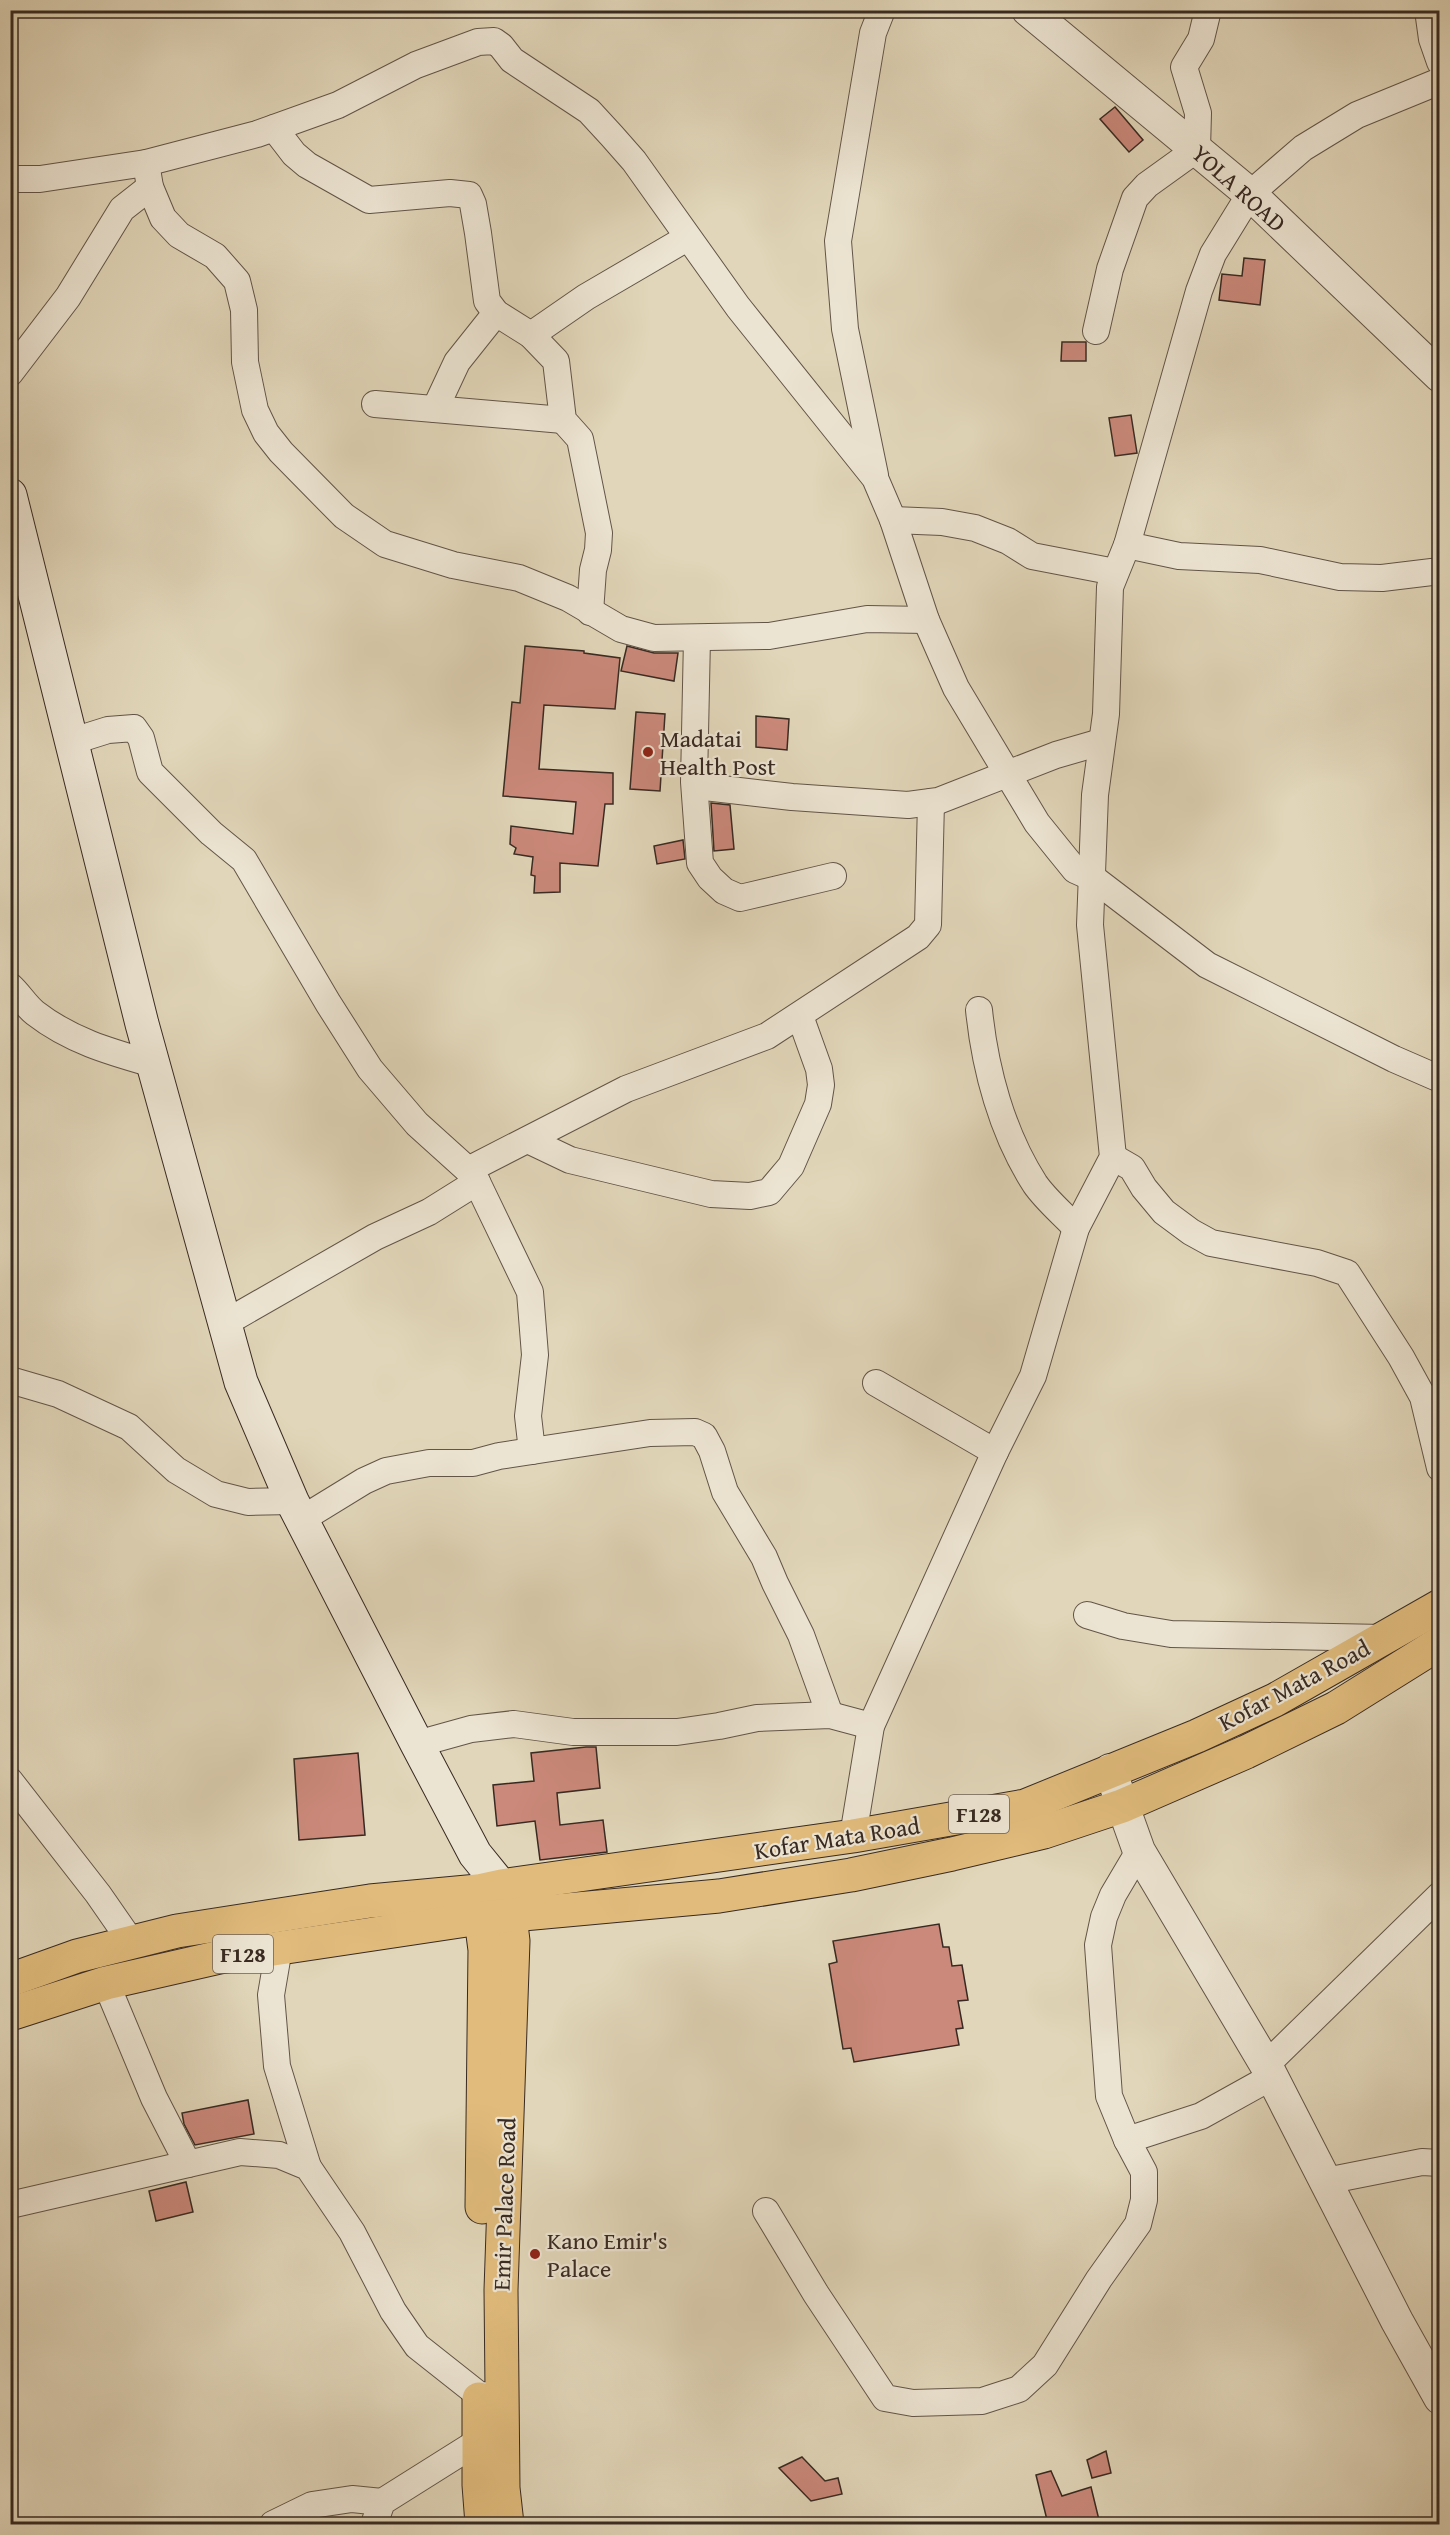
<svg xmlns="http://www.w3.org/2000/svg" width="1450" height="2535" font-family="'Gentium Book Plus',serif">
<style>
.building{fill:#cb897b;stroke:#382a22;stroke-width:1.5}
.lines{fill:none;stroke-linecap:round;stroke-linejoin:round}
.minor-casing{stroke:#625548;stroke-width:28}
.tertiary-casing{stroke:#625548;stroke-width:34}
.secondary-casing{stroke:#382a22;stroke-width:35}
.primary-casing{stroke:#382a22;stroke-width:35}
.minor{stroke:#ece4d2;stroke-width:26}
.tertiary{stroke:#ece4d2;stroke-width:32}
.secondary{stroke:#ece4d2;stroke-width:33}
.primary{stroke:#e0bb7c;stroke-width:33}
.poi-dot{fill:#8f2418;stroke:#ece4d2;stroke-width:2}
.labels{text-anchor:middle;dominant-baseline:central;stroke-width:4.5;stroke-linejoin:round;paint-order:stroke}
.shield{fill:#ece4d2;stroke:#6e6257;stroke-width:1.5}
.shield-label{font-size:22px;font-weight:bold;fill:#382a22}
.street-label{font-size:24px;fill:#382a22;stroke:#ece4d2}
.poi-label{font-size:24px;fill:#382a22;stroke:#ece4d2;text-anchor:start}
</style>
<rect width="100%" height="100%" fill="#e1d6b9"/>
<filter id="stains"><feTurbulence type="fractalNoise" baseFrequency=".00333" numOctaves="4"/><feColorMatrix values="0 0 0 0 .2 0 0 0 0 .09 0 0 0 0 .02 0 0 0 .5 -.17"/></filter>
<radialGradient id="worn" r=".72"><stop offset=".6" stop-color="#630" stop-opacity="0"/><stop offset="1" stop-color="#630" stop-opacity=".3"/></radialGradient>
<g class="building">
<polygon points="1115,107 1143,140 1129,152 1100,119"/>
<polygon points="1244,258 1265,260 1260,305 1219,300 1222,274 1242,276"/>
<polygon points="1062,342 1086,342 1086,361 1061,361"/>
<polygon points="1131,415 1137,453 1115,456 1109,418"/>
<polygon points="525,646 584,651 584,653 620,658 615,709 544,705 539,769 613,773 613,804 605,804 598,866 560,863 560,892 534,893 535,876 531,875 533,857 514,854 516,848 510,844 511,826 573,834 576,802 503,796 512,702 520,703"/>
<polygon points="627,646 654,653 678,653 674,681 621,671"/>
<polygon points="636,712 665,714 660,791 630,789"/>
<polygon points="756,716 789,719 787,750 756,747"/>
<polygon points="711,803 730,805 734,849 714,851"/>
<polygon points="683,840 685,859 657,864 654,846"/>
<polygon points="586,1747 596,1747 600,1788 557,1793 560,1825 603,1820 607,1852 540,1860 535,1821 497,1826 493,1785 534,1781 531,1753"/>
<polygon points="358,1753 365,1835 299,1840 294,1759"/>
<polygon points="939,1924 943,1947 949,1947 952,1966 962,1965 968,2000 958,2001 963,2028 956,2029 959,2045 854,2062 851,2048 843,2049 829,1964 837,1962 833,1941"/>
<polygon points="248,2100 254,2134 195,2145 184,2124 182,2113"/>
<polygon points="186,2182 193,2212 156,2221 149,2191"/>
<polygon points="1106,2451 1111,2473 1092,2478 1087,2460"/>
<polygon points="802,2457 825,2481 838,2478 842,2494 811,2501 779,2468"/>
<polygon points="1051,2471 1062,2496 1091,2487 1100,2524 1048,2524 1036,2475"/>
</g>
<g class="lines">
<defs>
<g id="minor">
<polyline points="1428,10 1432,39 1440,62"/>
<polyline points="274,128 294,154 307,165 369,200 450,193 469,195 473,204 478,233 487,301 496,313 531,335 556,361 563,420 580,439 599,533 598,550 593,570 590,612"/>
<polyline points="146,163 150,187 163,218 179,235 215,256 237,281 244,310 245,362 255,410 266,433 281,452 344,516 385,544 453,565 519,578 568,598 621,629 654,638 769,636 867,619 926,620"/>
<polyline points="10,179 40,179 146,163 257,134 338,105 416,65 478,42 494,41 501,46 512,60 589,111 612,136 634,161 738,307 875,478 893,520 926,620 956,688 1037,823 1075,870 1093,878 1207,965 1394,1059 1440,1079"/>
<polyline points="1096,331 1110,269 1135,198 1147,185 1197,149 1198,113 1184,67 1201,39 1208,10"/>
<polyline points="531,335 586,297 687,238"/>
<polyline points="10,373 68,297 122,209 150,187"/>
<polyline points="375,404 563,420"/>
<polyline points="435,409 457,362 496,313"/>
<polyline points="875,475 845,329 838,241 873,33 882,10"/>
<polyline points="893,520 942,522 975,528 1008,541 1032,556 1115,572"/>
<polyline points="1127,545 1179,556 1260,560 1340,577 1382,578 1440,571"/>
<polyline points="697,638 694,782 700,863 710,878 724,891 740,898 833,876"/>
<polyline points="73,741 108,730 134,728 141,738 150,772 211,833 244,860 328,1003 370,1069 417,1124 468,1170 477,1182 530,1292 535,1355 528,1416 532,1451"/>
<polyline points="696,786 792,797 908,805 938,801 1056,755 1101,742"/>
<path d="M10,986C19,994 26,1006 35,1013C71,1041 111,1052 153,1064"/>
<path d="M979,1010C985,1069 1002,1133 1035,1184C1046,1200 1063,1214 1076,1228"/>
<polyline points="528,1140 570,1160 711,1194 750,1196 769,1192 791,1166 818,1104 821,1085 819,1069 800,1016"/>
<polyline points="1113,1157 1132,1168 1144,1188 1164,1212 1191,1232 1211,1243 1317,1263 1347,1273 1401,1357 1423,1397 1440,1468"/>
<polyline points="468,1170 626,1089 767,1036 918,937 928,925 931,802"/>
<polyline points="225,1323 375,1237 429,1212 477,1182"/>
<polyline points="10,1380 58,1394 129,1427 176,1470 216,1494 248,1502 292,1501"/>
<polyline points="876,1383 995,1452"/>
<polyline points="302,1519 364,1481 386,1471 429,1463 473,1463 499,1456 650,1433 695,1432 704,1436 712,1451 725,1492 764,1557 775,1583 801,1635 830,1715"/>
<polyline points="1087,1615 1123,1626 1171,1634 1384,1638"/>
<polyline points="417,1744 471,1729 514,1724 573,1732 677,1732 719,1726 757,1718 830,1715 871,1726"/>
<polyline points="10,1781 98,1894 132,1943"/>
<polyline points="853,1836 871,1726 995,1452 1033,1376 1076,1228 1113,1157 1090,925 1095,795 1106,714 1110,587 1127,545 1199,291 1213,254 1250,194 1303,148 1357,115 1440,81"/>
<polyline points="1139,1851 1113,1895 1104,1917 1098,1945 1109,2096 1127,2140 1201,2116 1273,2076"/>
<polyline points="279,1948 271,1995 277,2066 308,2167"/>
<polyline points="106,1983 154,2098 188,2164"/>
<polyline points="1266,2065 1440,1895"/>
<polyline points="1326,2181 1422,2162 1440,2163"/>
<polyline points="10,2205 240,2152 279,2155 308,2167 352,2232 393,2311 417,2346 479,2395 499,2396"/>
<polyline points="766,2211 816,2294 885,2398 913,2403 982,2401 1019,2389 1045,2365 1099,2279 1138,2224 1144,2200 1144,2172 1127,2140"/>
<polyline points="273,2524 312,2505 352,2499 382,2502"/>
<polyline points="374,2524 382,2502 479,2441"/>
</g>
<g id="tertiary">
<polyline points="1028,10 1250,194 1440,376"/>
<polyline points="1110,1770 1139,1851 1266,2065 1397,2321 1440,2398"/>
</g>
<polyline id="secondary" points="10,495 142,1024 241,1382 292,1501 417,1744 475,1854 501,1886"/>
<g id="primary">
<polyline points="504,1895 510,1916 513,1941 501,2290 503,2488 507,2524"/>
<polyline points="478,1896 485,1950 482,2207"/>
<polyline points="10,1980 77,1956 177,1931 370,1901 478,1891 501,1886 853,1836 1025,1806 1197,1736 1275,1700 1440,1606"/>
<polyline points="10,2014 106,1983 220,1957 480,1918 719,1896 851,1875 952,1854 1044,1832 1122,1806 1246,1752 1336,1708 1440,1643"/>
<polyline points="479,2399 479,2485 482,2524"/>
</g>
</defs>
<use href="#minor" class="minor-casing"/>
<use href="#tertiary" class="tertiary-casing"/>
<use href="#secondary" class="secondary-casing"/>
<use href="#primary" class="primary-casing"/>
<use href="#minor" class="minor"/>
<use href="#tertiary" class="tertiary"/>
<use href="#secondary" class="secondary"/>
<use href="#primary" class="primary"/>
</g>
<g class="poi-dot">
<circle cx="648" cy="752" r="6"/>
<circle cx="535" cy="2254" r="6"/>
</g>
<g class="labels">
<g class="shield">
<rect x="949" y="1795" width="60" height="38" rx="4.5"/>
<rect x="213" y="1935" width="60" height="38" rx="4.5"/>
</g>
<g class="shield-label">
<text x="979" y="1814">F128</text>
<text x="243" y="1954">F128</text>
</g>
<g class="street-label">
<text transform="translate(1239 188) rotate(42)">YOLA ROAD</text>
<text transform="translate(1294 1685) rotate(-28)">Kofar Mata Road</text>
<text transform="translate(837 1838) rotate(-9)">Kofar Mata Road</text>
<text transform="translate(504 2204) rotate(-88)">Emir Palace Road</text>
</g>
<g class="poi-label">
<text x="660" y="738">Madatai<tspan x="660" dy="28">Health Post</tspan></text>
<text x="547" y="2240">Kano Emir's<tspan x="547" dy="28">Palace</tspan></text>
</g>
</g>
<rect width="1450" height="2535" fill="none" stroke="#e1d6b9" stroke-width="36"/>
<rect x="12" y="12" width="1426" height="2511" fill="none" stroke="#382a22" stroke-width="3"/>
<rect x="18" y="18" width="1414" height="2499" fill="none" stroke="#382a22" stroke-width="1.5"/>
<rect width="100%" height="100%" filter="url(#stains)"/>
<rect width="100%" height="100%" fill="url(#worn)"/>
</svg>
